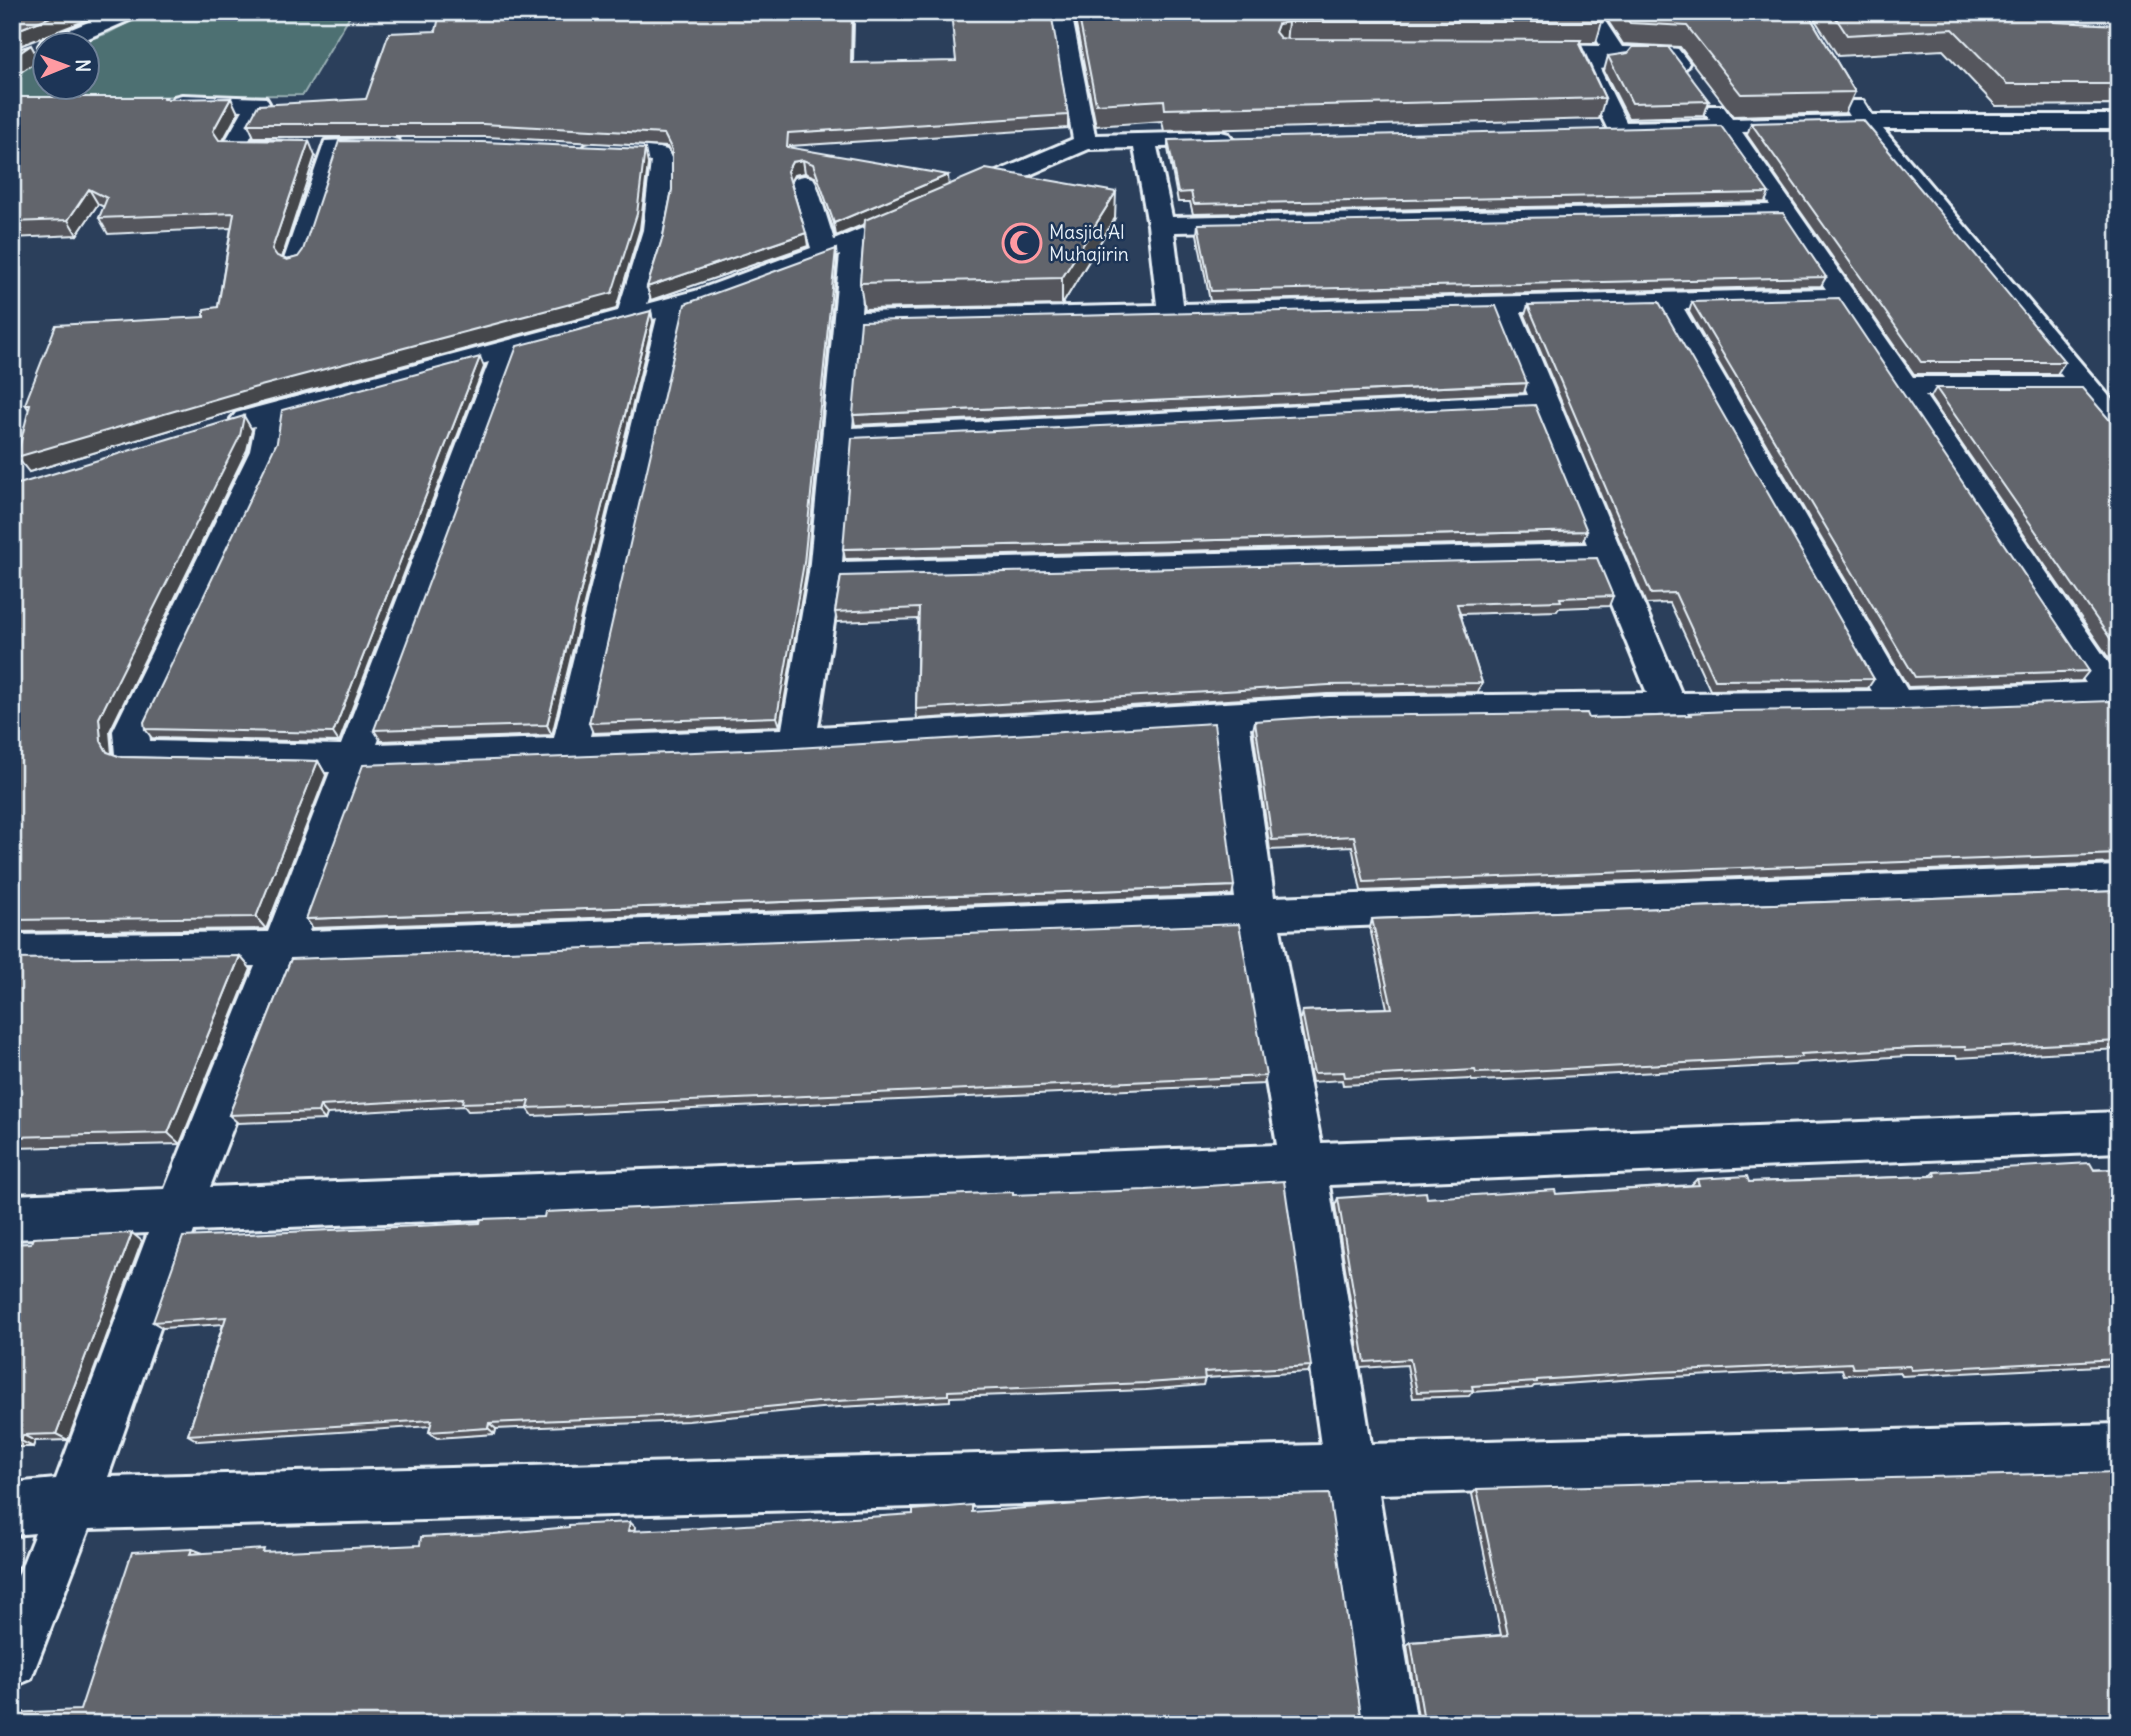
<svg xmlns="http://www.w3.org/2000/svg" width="2131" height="1736" font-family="Delius,sans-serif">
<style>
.green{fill:#4d7072;stroke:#9ab0b5;stroke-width:2}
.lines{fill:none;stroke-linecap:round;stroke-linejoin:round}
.minor-casing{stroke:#e8f1f8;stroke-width:6}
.minor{fill:#1d3557;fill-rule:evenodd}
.wall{fill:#54575d;stroke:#e8f1f8;stroke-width:2}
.shaded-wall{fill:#45474c;stroke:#e8f1f8;stroke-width:2}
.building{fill:#62656c;stroke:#e8f1f8;stroke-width:2}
.labels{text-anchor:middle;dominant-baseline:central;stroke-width:5;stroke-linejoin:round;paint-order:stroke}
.far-poi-label{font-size:19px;fill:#e8f1f8;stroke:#1d3557;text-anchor:start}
</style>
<rect width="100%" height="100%" fill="#2b3f5b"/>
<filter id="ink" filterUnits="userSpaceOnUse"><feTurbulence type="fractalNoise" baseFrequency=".0143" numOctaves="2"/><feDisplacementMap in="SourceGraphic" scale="14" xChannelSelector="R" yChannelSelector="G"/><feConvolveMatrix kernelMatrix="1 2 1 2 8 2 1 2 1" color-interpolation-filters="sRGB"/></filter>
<g filter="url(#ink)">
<polygon class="green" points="148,12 352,12 303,95 12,98 12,67 45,55 46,88 88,88 88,46 73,45 108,33"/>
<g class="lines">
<defs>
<g id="minor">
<polygon points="113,12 142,12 139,16 70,46 46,46 46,51 39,46 42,41"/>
<path d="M1051,12H1071L1095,135L1221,132L1229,134L1233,139L1229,144L1221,146L1157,147L1172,217L1770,205L1719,133L1620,136L1610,134L1576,64L1583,59L1524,56L1521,51L1524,46L1532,45L1601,46L1578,12H1599L1622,47L1670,48L1678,49L1689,63L1686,68C1675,70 1671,68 1664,60H1627L1623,66L1600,69L1626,122L1710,120L1704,111L1707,106H1723L1732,119L1850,116L1844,106L1847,101H1863L1872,115H2119V129H1883L2119,408V436L2109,433L2077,395H1925L2119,678V718L2107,714L2103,708L1897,716L1327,723L1250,728L1274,897L2119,866V898L1280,929L1321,1143L2119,1112V1152L1329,1185L1371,1444L2119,1424V1474L1379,1494L1417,1724H1361L1328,1496L89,1529L31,1679L12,1687V1591L35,1533L12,1535V1483L56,1479L148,1233L12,1239V1195L165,1189L255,966L12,969V935L268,932L330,772L133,768L120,764L115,754L113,731L250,451L255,426L246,428L236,425L231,419L236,413L618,311L643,230L651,162L586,155L582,150L586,145L594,143L659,148L667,150C688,178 658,272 647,304L695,291L811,248L792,183L795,178L804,176L813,178L816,183L834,240L902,212L911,210L920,212L923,217L920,222L866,245L861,312L1157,305L1148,225L1134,148L1089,149L972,200L963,202L954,200L951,195L954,190L1073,139ZM1859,129L2063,377H1913L1742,132ZM1780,220L1826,289L1183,304L1174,232ZM840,255L809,573L782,729L590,736L685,312ZM1836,305L2086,683L1907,690L1684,309ZM1657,309L1872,691L1681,693L1521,312ZM1495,313L1528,395L852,428L860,328ZM657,318L554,738L377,744L520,354ZM489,362L341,745L150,741L149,731L280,451L286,417ZM1534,412L1587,544L842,562L851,446ZM1595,565L1647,693L1327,697L818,727L840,583ZM1215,730L1235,898L309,931L367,772L798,755ZM1240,930L1277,1145L210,1187L296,965ZM1284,1186L1321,1445L108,1477L194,1231Z"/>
<polygon points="182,95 266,98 269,103 249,140 287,142 291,147 287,152 279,154 226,152 222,147 243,110 174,107 171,102 174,97"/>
<polygon points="390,138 398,140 402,145 398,150 343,153 308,265 304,270 295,273 286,270 282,265 325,141"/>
</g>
</defs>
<use href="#minor" class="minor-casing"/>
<use href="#minor" class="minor"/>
</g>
<g class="wall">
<polygon points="854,12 853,63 1068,115 1068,128 790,146 790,148 949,185 1115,218 1062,305 864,309 860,283 865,224 836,236 815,177 805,173 794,175 791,182 808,246 651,300 647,287 663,236 672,190 672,157 667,147 487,137 254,137 248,124 366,99 436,31 442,17"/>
<polygon points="1075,12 1595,12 1602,22 1596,43 1580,43 1605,98 1599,119 1164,131 1162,121 1096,126 1075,20"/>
<polygon points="1602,12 1807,12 1855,92 1845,113 1733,116 1680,47 1623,44"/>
<polygon points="1810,12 2044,12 2054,22 2119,25 2119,112 2114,105 1996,106 1943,50 1838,56"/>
<polygon points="1608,56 1709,101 1704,116 1628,118 1604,71"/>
<polygon points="12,97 166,97 167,99 238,113 223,140 315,156 282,258 287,260 648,164 640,229 616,309 261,403 29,472 29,410 25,404 204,317 218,307 231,228 108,234 99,218 104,207 98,204 77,235 12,238"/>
<polygon points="1751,123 2065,362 2057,374 1914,374 1747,135"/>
<polygon points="1168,140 1769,193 1765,202 1193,214 1190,202 1178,202 1168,149"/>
<polygon points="1198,224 1826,277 1821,286 1210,301 1197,234"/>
<polygon points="837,259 806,573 780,726 593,733 589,723"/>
<polygon points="1692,302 2089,671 2081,681 1908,687 1689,312"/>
<polygon points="1528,305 1874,679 1868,688 1710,690 1670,603 1646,604 1525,315"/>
<polygon points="651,311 653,322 552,735 381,741 374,730"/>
<polygon points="480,357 484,367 339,742 152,738 145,729"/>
<polygon points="1527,383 1524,393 855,425 853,415"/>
<polygon points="1936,388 2119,426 2119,673 1930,398"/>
<polygon points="252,430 247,450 110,731 112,754 121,757 318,761 326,775 266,929 12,932 12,486"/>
<polygon points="1587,531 1583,541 845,559 843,549"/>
<polygon points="841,576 1613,596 1609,606 1559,608 1557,611 1460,614 1482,683 1478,692 1327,694 917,719 916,709 918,619 837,622 835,612"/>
<polygon points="2115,707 2119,708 2119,863 1361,891 1352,846 1270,850 1253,730 1255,721 1589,718 1688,715 1689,713"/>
<polygon points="1234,886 1232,895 313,928 306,919"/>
<polygon points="2119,891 2119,1049 1957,1058 1956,1056 1907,1056 1797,1063 1795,1065 1503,1080 1472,1081 1471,1079 1343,1085 1342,1080 1312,1082 1300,1020 1302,1011 1387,1008 1370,928 1372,919"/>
<polygon points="12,959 251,969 180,1144 13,1148 12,1151"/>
<polygon points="291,959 1266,1076 1264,1084 533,1116 528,1109 468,1111 464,1106 327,1114 325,1120 238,1123 229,1115"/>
<polygon points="2119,1169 2119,1365 1902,1376 1900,1372 1844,1375 1842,1369 1651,1378 1534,1386 1532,1388 1472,1392 1469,1396 1413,1398 1407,1365 1361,1368 1335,1205 1338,1198 1427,1198 1556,1194 1691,1185 1697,1179 1749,1182 1930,1176 1934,1172"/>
<polygon points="1013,1195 1311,1366 1308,1372 1205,1378 1203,1385 1146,1390 950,1397 950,1401 821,1408 688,1421 496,1429 495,1434 437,1438 429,1432 431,1426 198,1441 188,1435 223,1324 163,1328 153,1322 480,1223"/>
<polygon points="142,1241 68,1440 35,1441 33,1447 12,1447 12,1244"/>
<polygon points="1477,1489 2119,1724 1419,1724 1407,1645 1411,1642 1501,1635 1472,1494"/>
</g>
<g class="shaded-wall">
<polygon points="63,12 107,12 12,49 12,32"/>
<polygon points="852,12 854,12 852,76 851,63"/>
<polygon points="1288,22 1286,43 1276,46 1275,32 1278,24"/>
<polygon points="31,45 39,60 12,78 12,58"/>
<polygon points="231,98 238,113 220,146 213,131"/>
<polygon points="309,141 315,156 280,264 272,249"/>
<polygon points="645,149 648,164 640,229 616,309 261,403 29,472 17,457"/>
<polygon points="803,160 805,173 794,175 789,184 787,171 792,162"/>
<polygon points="948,175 949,189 836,236 834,223"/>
<polygon points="89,189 98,204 77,235 68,220"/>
<polygon points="1116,192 1115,218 1062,305 1062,278"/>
<polygon points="806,233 808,246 651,300 647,287"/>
<polygon points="836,249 837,259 806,573 780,726 777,717"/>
<polygon points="651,311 653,322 552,735 547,725"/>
<polygon points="480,357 484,367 339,742 333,733"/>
<polygon points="244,416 252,430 247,450 110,731 112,754 107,752 101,741 99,718"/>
<polygon points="318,761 326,775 266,929 256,917"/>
<polygon points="240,956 251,969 180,1144 168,1133"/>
<polygon points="320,1106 327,1114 325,1120 318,1112"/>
<polygon points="132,1233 142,1241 68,1440 56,1434"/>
<polygon points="489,1423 496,1429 495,1434 488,1428"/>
<polygon points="23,1435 35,1441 33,1447 21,1441"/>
<polygon points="630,1522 635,1527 634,1535 628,1531"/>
<polygon points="192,1549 203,1553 190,1554"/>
<polygon points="12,1564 19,1567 12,1584"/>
</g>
<g class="building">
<polygon points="12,12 63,12 12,32"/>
<polygon points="443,12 852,12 851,63 956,61 951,12 1051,12 1068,115 788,133 787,147 948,175 834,223 813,164 803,160 792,162 787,171 806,233 647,287 663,236 672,190 672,150 664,134 483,124 248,124 258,105 366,99 389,33 436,31 439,17 442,17"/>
<polygon points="1078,12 1595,12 1602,22 1288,22 1278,24 1275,32 1280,38 1289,39 1581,40 1579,44 1605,98 1165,109 1164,100 1096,104"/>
<polygon points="1622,12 1807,12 1855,92 1741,94 1687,26 1630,23"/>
<polygon points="1832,12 2044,12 2054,22 2119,25 2119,84 2007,84 1953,29 1847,35"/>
<polygon points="31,45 12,58 12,51"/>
<polygon points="1633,47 1668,47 1709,101 1632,103 1608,56 1628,53"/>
<polygon points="12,97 166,97 164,99 231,98 213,131 219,140 309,141 272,249 277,256 287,260 298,257 303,250 339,141 482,142 645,149 637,214 612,293 253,388 17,457 30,404 25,404 56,325 204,317 204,309 218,307 234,213 99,218 107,198 89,189 68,220 12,222"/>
<polygon points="1863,120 2065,362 1921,362 1751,123"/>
<polygon points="1721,126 1769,193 1194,204 1191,192 1178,193 1168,140"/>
<polygon points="986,169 1116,192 1062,278 860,283 865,220"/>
<polygon points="1783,213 1826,277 1211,291 1198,224"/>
<polygon points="836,249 804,563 777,717 589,723 685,304"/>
<polygon points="1839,298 2089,671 1915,677 1692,302"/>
<polygon points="1659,302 1874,679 1715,680 1675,593 1651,594 1528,305"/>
<polygon points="1496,306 1527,383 853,415 861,321"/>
<polygon points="651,311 547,725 374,730 517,346"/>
<polygon points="480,357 333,733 145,729 144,722 277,442 282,410"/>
<polygon points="1936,388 2082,388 2114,425 2119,426 2119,651"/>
<polygon points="1535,405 1587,531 843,549 852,438"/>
<polygon points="244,416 240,436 99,718 101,741 107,752 121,757 318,761 256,917 12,920 12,486"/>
<polygon points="1597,558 1613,596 1560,598 1561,601 1457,604 1482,683 1329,685 916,709 919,608 835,612 841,576"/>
<polygon points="2110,701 2115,707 2119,708 2119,854 1364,882 1354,836 1272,840 1255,721 1329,716 1587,713 1589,718 1691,715 1689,713 1728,711 1904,709"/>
<polygon points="1214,723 1234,886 306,919 363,765 796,748"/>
<polygon points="2119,891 2119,1041 1966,1049 1965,1047 1916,1048 1801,1054 1802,1057 1508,1072 1476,1073 1475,1070 1345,1077 1344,1072 1314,1073 1302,1011 1392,1008 1372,919"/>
<polygon points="1239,924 1266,1076 528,1108 530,1101 462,1103 463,1098 320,1106 318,1112 229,1115 291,959"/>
<polygon points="240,956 168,1133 12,1137 12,959"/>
<polygon points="2090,1163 2094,1170 2119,1169 2119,1359 1911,1370 1910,1366 1853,1368 1851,1363 1658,1372 1537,1380 1537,1382 1472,1386 1473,1390 1417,1392 1410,1359 1365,1362 1338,1198 1426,1192 1427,1198 1555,1190 1556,1194 1699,1185 1697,1179 1747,1176 1749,1182 1935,1176 1934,1172"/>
<polygon points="1284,1181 1311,1366 1204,1372 1205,1379 1147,1383 948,1391 948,1395 818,1402 684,1415 489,1423 488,1428 429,1432 432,1420 188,1435 226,1317 153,1322 183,1237 480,1223 481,1219 544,1217 545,1212 1013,1192 1013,1195 1146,1190"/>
<polygon points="132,1233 56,1434 23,1435 21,1441 12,1441 12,1244 31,1243 33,1238"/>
<polygon points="2119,1472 2119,1724 1422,1724 1424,1721 1411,1642 1508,1635 1477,1489"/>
<polygon points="1329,1494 1362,1722 1365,1724 12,1724 12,1713 80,1710 132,1552 192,1549 190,1554 264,1549 263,1552 420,1545 421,1537 494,1534 569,1527 569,1525 630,1522 628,1531 699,1528 913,1514 913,1510 972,1505 972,1512 1159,1498"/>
</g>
</g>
<defs>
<symbol id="mosque-ring" viewBox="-11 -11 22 22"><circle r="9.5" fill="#1d3557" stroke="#ff9aa2" stroke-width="1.5"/><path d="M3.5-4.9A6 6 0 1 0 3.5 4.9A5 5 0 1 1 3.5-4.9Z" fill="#ff9aa2"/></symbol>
</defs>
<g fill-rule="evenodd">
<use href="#mosque-ring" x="1000" y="221" width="44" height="44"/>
</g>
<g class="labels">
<g class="far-poi-label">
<text x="1049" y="232">Masjid Al<tspan x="1049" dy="22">Muhajirin</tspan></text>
</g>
</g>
<rect width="2131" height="1736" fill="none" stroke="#1d3557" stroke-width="42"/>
<rect x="21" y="21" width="2089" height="1694" fill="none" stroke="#e8f1f8" stroke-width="2.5" filter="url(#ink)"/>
<g transform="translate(66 66) rotate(89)"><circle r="33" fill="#1d3557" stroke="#6e8097" stroke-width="2"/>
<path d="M0-5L12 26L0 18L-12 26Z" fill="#ff9aa2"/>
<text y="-10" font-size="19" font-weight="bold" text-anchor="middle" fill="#e8f1f8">N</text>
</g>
</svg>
